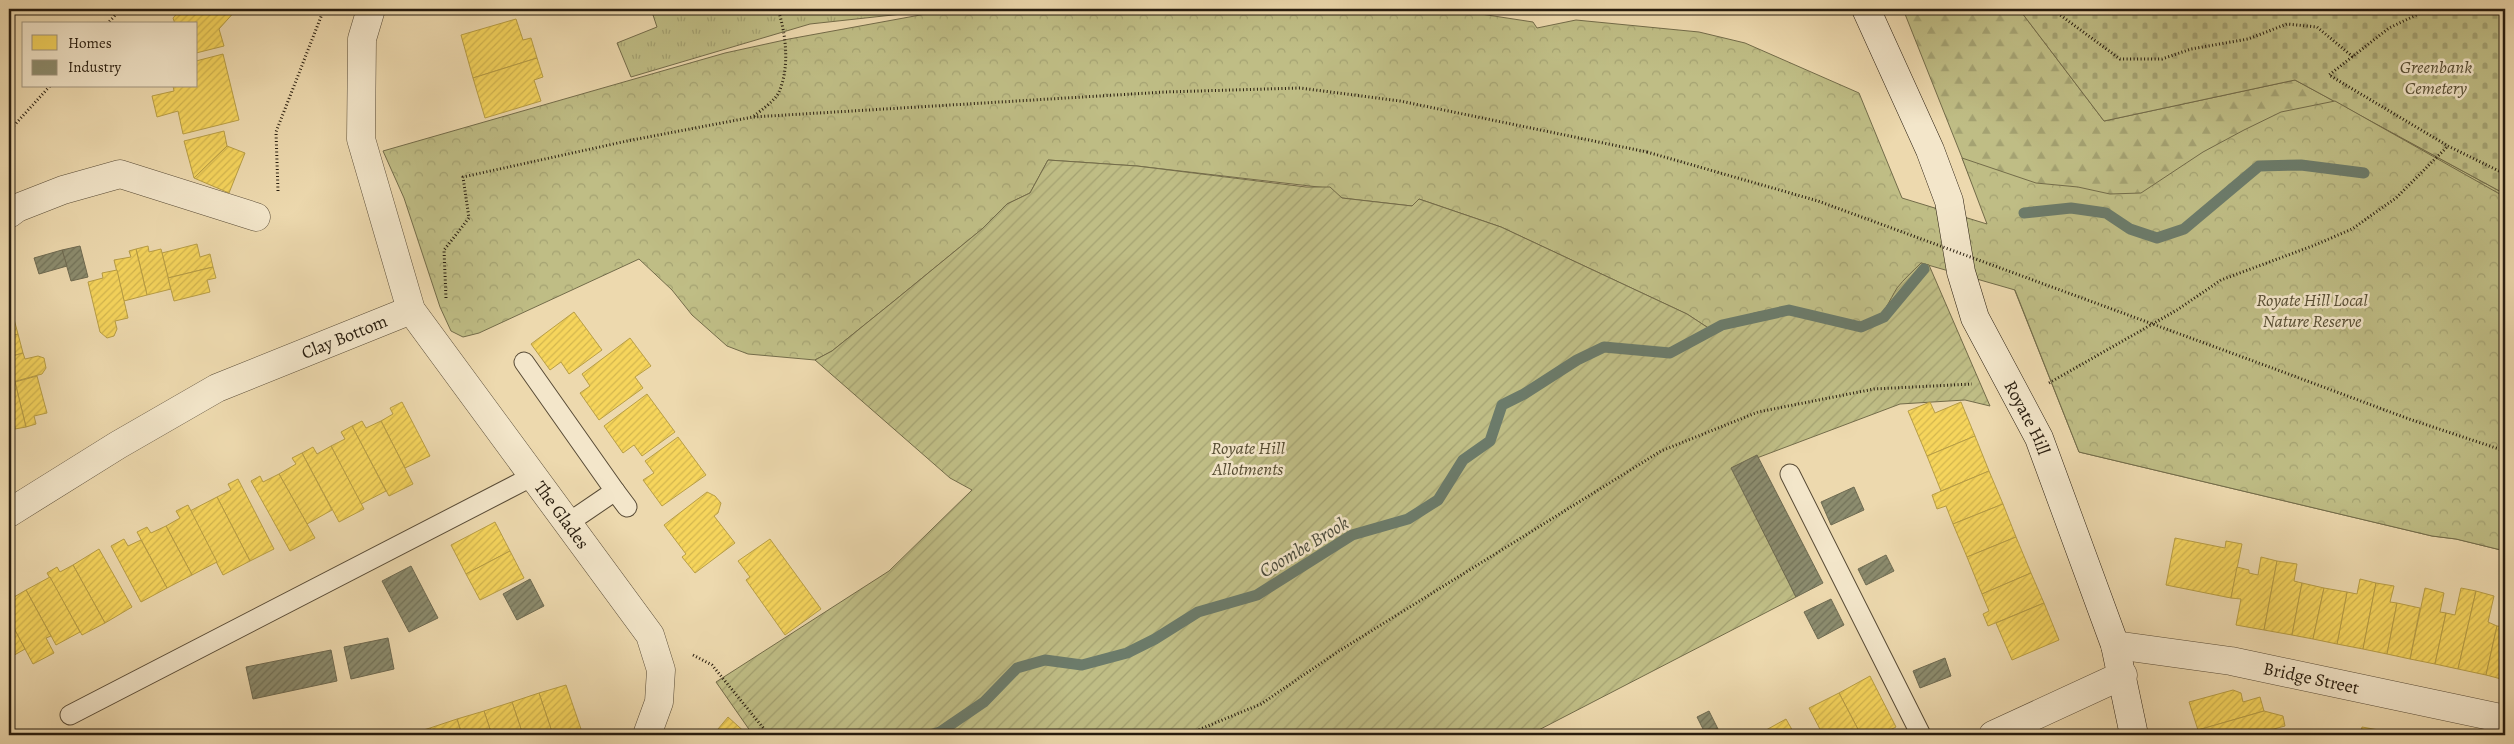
<svg xmlns="http://www.w3.org/2000/svg" width="2514" height="744" font-family="Alegreya,serif">
<style>
.grass{fill:url(#grass-tufts);stroke:#736c4a}
.forest{fill:url(#forest-firs);stroke:#736c4a}
.cemetery{fill:url(#cemetery-stones);stroke:#736c4a}
.park{fill:url(#park-crowns);stroke:#736c4a}
.garden{fill:url(#garden-furrows);stroke:#736c4a}
.homes{fill:url(#homes-hatch);stroke:#b89e45}
.industry{fill:url(#industry-hatch);stroke:#6e6a51}
.lines{fill:none;stroke-linecap:round;stroke-linejoin:round}
.stream{stroke:#6c7b6a;stroke-width:11}
.lane-casing{stroke:#584b36;stroke-width:21}
.street-casing{stroke:#584b36;stroke-width:29}
.secondary-casing{stroke:#271c0e;stroke-width:29}
.path{stroke:#271c0e;stroke-width:3;stroke-dasharray:1 2.5;stroke-linecap:butt}
.lane{stroke:#f3e6ca;stroke-width:19}
.street{stroke:#f3e6ca;stroke-width:28}
.secondary{stroke:#f3e6ca;stroke-width:28}
.path-bridge{stroke:#271c0e;stroke-width:3;stroke-dasharray:1 2.5;stroke-linecap:butt}
.labels{text-anchor:middle;dominant-baseline:central;stroke-width:5;stroke-linejoin:round;paint-order:stroke}
.park-label{font-size:18px;font-style:italic;fill:#554c32;stroke:#f3e6ca}
.street-label{font-size:18px;fill:#271c0e;stroke:#f3e6ca}
.water-label{font-size:19px;font-style:italic;fill:#4a4b3c;stroke:#f3e6ca}
</style>
<defs>
<pattern id="grass-tufts" width="24" height="20" patternUnits="userSpaceOnUse" patternTransform="scale(1.25)"><rect width="24" height="20" fill="#bfbd85"/><path d="M3 7l-1-3M5 7V3M7 7l1-3M15 17l-1-3M17 17v-4M19 17l1-3" fill="none" stroke="#a4a272"/></pattern>
<pattern id="forest-firs" width="22" height="20" patternUnits="userSpaceOnUse" patternTransform="scale(1.25)"><rect width="22" height="20" fill="#bfbd85"/><path d="M5 1l3.5 6h-7zM16 11l3.5 6h-7z" fill="#a4a272"/></pattern>
<pattern id="cemetery-stones" width="16" height="16" patternUnits="userSpaceOnUse" patternTransform="scale(1.25)"><rect width="16" height="16" fill="#bfbd85"/><path d="M2 7V4a2 2 0 0 1 4 0v3zM10 15v-3a2 2 0 0 1 4 0v3z" fill="#a4a272"/></pattern>
<pattern id="park-crowns" width="20" height="18" patternUnits="userSpaceOnUse" patternTransform="scale(1.25)"><rect width="20" height="18" fill="#bfbd85"/><path d="M2 6a3 3 0 1 1 6 0M12 15a3 3 0 1 1 6 0" fill="none" stroke="#a4a272"/></pattern>
<pattern id="garden-furrows" width="10" height="10" patternUnits="userSpaceOnUse" patternTransform="scale(1.25)"><rect width="10" height="10" fill="#bfbd85"/><path d="M-1 1l2-2M0 10L10 0M9 11l2-2" fill="none" stroke="#a4a272"/></pattern>
<pattern id="homes-hatch" width="6" height="6" patternUnits="userSpaceOnUse" patternTransform="scale(1.25)"><rect width="6" height="6" fill="#f6d55c"/><path d="M-1 1l2-2M0 6l6-6M5 7l2-2" fill="none" stroke="#d3b64f"/></pattern>
<pattern id="industry-hatch" width="6" height="6" patternUnits="userSpaceOnUse" patternTransform="scale(1.25)"><rect width="6" height="6" fill="#8c8c6e"/><path d="M-1 1l2-2M0 6l6-6M5 7l2-2" fill="none" stroke="#727259"/></pattern>
</defs>
<rect width="100%" height="100%" fill="#edd9ae"/>
<filter id="stains"><feTurbulence type="fractalNoise" baseFrequency=".004" numOctaves="4"/><feColorMatrix values="0 0 0 0 .2 0 0 0 0 .09 0 0 0 0 .02 0 0 0 .5 -.17"/></filter>
<radialGradient id="worn" r=".72"><stop offset=".6" stop-color="#630" stop-opacity="0"/><stop offset="1" stop-color="#630" stop-opacity=".3"/></radialGradient>
<polygon class="grass" points="651,9 948,9 810,24 631,77 617,43 657,27"/>
<polygon class="forest" points="1903,9 2019,9 2104,121 2295,80 2505,194 2505,551 2456,539 2432,536 2079,452"/>
<polygon class="cemetery" points="2019,9 2505,9 2505,194 2295,80 2104,121"/>
<path class="park" d="M953,9H1448L1533,22L1537,28L1576,20L1699,32L1745,43L1859,93L1902,198L1987,224L1962,158L2036,183L2078,187L2110,194L2141,193L2203,152L2244,130L2281,112L2335,101L2505,197V551L2456,539L2432,536L2079,452L2015,290L1921,263C1914,271 1904,279 1898,288C1890,299 1883,317 1871,324C1856,333 1785,307 1759,312C1743,315 1727,325 1713,331L1687,314L1501,227L1419,199L1412,206L1342,198L1327,188L1137,166L1048,160L1030,193L1007,204L982,229L894,301L832,351L815,360L748,354L727,346L692,315L672,290L639,259L479,333L463,337L451,331L440,307L404,198L383,151L725,53L789,39Z"/>
<path class="garden" d="M1048,160L1137,166L1306,187H1330L1342,198L1412,206L1419,199L1501,227L1687,314L1713,331C1744,318 1778,302 1812,311C1830,316 1852,334 1870,325C1883,318 1890,299 1897,288C1904,279 1913,271 1921,263L1929,265L1990,406L1965,400L1900,404L1733,467L1796,597L1529,735H753L716,682L889,571L972,490L950,478L815,360L832,351L894,301L982,229L1007,204L1030,193Z"/>
<g class="homes">
<polygon points="181,9 237,9 219,29 224,46 196,53 196,24 175,24 173,18"/>
<polygon points="516,19 523,40 531,38 537,58 473,78 461,35"/>
<polygon points="223,54 239,120 183,134 178,111 157,117 152,96 174,91 173,86 196,86 196,61"/>
<polygon points="537,58 543,77 534,80 541,101 485,118 473,78"/>
<polygon points="224,131 227,146 194,178 184,141"/>
<polygon points="227,146 245,153 229,193 194,178"/>
<polygon points="197,244 200,257 210,254 213,267 168,278 162,253"/>
<polygon points="148,246 149,252 161,249 171,289 147,295 136,249"/>
<polygon points="136,249 147,295 124,301 114,260 131,257 129,251"/>
<polygon points="213,267 216,278 207,280 210,292 174,301 168,278"/>
<polygon points="117,270 128,318 115,321 117,329 114,336 107,338 100,332 88,282 103,278 102,273"/>
<polygon points="11,308 18,334 9,337 9,309"/>
<polygon points="574,312 602,350 569,374 561,362 550,370 531,344"/>
<polygon points="18,334 23,353 9,357 9,337"/>
<polygon points="630,338 651,366 635,377 643,388 599,420 580,393 590,386 582,374"/>
<polygon points="23,353 25,359 38,356 44,358 46,368 42,374 9,383 9,357"/>
<polygon points="37,376 47,413 34,416 36,424 26,427 15,382"/>
<polygon points="15,382 26,427 15,429 14,423 9,424 9,383"/>
<polygon points="647,394 675,432 642,456 634,445 623,453 604,426"/>
<polygon points="402,402 430,456 405,468 381,421 393,414 390,408"/>
<polygon points="1930,402 1935,413 1961,402 1975,436 1927,456 1908,411"/>
<polygon points="362,421 366,428 381,421 413,484 389,496 352,426"/>
<polygon points="352,426 386,491 361,504 331,446 345,439 341,432"/>
<polygon points="1975,436 1989,471 1941,491 1927,456"/>
<polygon points="678,437 706,475 662,506 643,480 654,473 645,461"/>
<polygon points="331,446 364,509 339,522 302,453 313,447 317,454"/>
<polygon points="302,453 332,510 307,524 279,474 296,464 292,458"/>
<polygon points="1989,471 2003,504 1953,524 1946,506 1937,509 1932,495"/>
<polygon points="279,474 315,538 290,551 251,481 260,476 263,482"/>
<polygon points="238,479 274,549 250,561 217,497 231,490 228,484"/>
<polygon points="707,492 715,496 721,503 718,513 714,516 735,543 695,573 682,557 686,554 664,525"/>
<polygon points="217,497 250,561 223,575 190,511"/>
<polygon points="2003,504 2016,537 1967,557 1953,524"/>
<polygon points="188,505 217,562 192,575 166,526 180,518 176,511"/>
<polygon points="495,522 510,551 466,574 451,545"/>
<polygon points="166,526 192,575 167,588 137,532 147,527 151,533"/>
<polygon points="2016,537 2031,573 1982,594 1967,557"/>
<polygon points="2175,538 2225,548 2226,541 2242,544 2231,598 2166,585"/>
<polygon points="124,539 128,546 141,540 167,588 141,602 111,546"/>
<polygon points="770,539 821,609 785,635 746,580 750,577 738,561"/>
<polygon points="99,549 132,607 105,623 73,565"/>
<polygon points="510,551 524,578 480,600 466,574"/>
<polygon points="2261,557 2277,561 2264,630 2236,625 2241,599 2231,598 2237,567 2249,570 2249,573 2258,575"/>
<polygon points="2277,561 2297,564 2294,581 2302,583 2292,635 2264,630"/>
<polygon points="73,565 105,623 82,635 47,573 57,567 60,572"/>
<polygon points="2031,573 2044,603 1988,626 1983,614 1989,611 1982,594"/>
<polygon points="50,577 80,632 56,645 26,590"/>
<polygon points="2360,579 2376,583 2363,649 2337,644 2347,592 2357,594"/>
<polygon points="2302,583 2324,588 2313,639 2292,635"/>
<polygon points="2376,583 2394,586 2390,602 2397,603 2387,654 2363,649"/>
<polygon points="2324,588 2347,592 2337,644 2313,639"/>
<polygon points="2425,588 2444,593 2440,612 2446,613 2435,664 2410,659"/>
<polygon points="2461,588 2476,591 2458,669 2435,664 2446,613 2455,615"/>
<polygon points="26,590 51,636 46,638 54,653 33,664 9,619 9,600"/>
<polygon points="2476,591 2494,596 2488,622 2497,626 2486,675 2458,669"/>
<polygon points="2044,603 2059,640 2012,660 1996,623"/>
<polygon points="2397,603 2420,608 2410,659 2387,654"/>
<polygon points="9,619 25,649 9,658"/>
<polygon points="2497,626 2505,627 2505,680 2486,675"/>
<polygon points="1870,676 1896,727 1880,735 1861,735 1839,693"/>
<polygon points="566,685 582,732 573,735 553,735 539,693"/>
<polygon points="2233,690 2241,693 2243,702 2260,697 2264,711 2198,730 2189,702"/>
<polygon points="539,693 553,735 523,735 512,702"/>
<polygon points="1839,693 1861,735 1823,735 1809,708"/>
<polygon points="512,702 523,735 492,735 484,711"/>
<polygon points="484,711 492,735 462,735 457,719"/>
<polygon points="2264,711 2283,716 2285,726 2270,730 2272,735 2199,735 2198,730"/>
<polygon points="728,717 748,735 724,735 718,729"/>
<polygon points="457,719 462,735 432,735 430,728"/>
<polygon points="1786,719 1795,735 1757,735"/>
<polygon points="2362,727 2390,732 2390,735 2360,735"/>
<polygon points="430,728 432,735 407,735"/>
</g>
<g class="industry">
<polygon points="80,246 88,277 71,281 62,250"/>
<polygon points="62,250 67,266 39,274 34,258"/>
<polygon points="1757,455 1823,583 1796,597 1731,468"/>
<polygon points="1854,487 1864,510 1831,525 1821,502"/>
<polygon points="1886,555 1894,571 1866,585 1858,569"/>
<polygon points="411,566 438,618 409,632 382,581"/>
<polygon points="530,579 544,606 517,620 503,594"/>
<polygon points="1831,599 1844,625 1818,639 1804,612"/>
<polygon points="388,638 394,669 351,679 344,647"/>
<polygon points="331,650 337,681 253,699 246,667"/>
<polygon points="1945,658 1951,676 1920,688 1913,671"/>
<polygon points="1709,711 1721,735 1706,735 1697,717"/>
</g>
<g class="lines">
<g class="stream">
<polyline points="2024,213 2071,208 2106,213 2130,229 2157,238 2184,229 2259,166 2301,165 2364,173"/>
<polyline points="930,735 940,732 984,702 1017,668 1045,660 1082,665 1127,653 1155,639 1198,612 1257,595 1352,535 1408,519 1438,500 1463,460 1490,441 1502,405 1524,394 1577,360 1604,347 1670,353 1722,325 1789,310 1861,327 1884,317 1924,269"/>
</g>
<defs>
<g id="lane">
<polyline points="524,362 615,491 568,523"/>
<polyline points="1790,474 1921,735"/>
<polyline points="615,491 627,507"/>
<polyline points="70,715 533,476"/>
</g>
<g id="street">
<path id="s1" d="M371,9L362,39L361,139L411,310L650,635L661,670L659,702L647,735"/>
<polyline points="9,214 17,208 63,190 120,174 256,217"/>
<path id="s2" d="M9,513L118,445L217,388L411,310"/>
<path id="s3" d="M2115,645L2231,661L2505,719"/>
<polyline points="1993,735 2123,675"/>
</g>
<g id="secondary">
<path id="s4" d="M1866,9L1930,150L1949,201L1961,272L1975,318L2039,438L2115,645L2134,735"/>
</g>
</defs>
<use href="#lane" class="lane-casing"/>
<use href="#street" class="street-casing"/>
<use href="#secondary" class="secondary-casing"/>
<g class="path">
<polyline points="2052,9 2120,59 2162,59 2191,49 2248,39 2287,24 2317,27 2353,57"/>
<polyline points="2429,9 2389,28 2329,75 2448,146 2505,174"/>
<polyline points="107,24 121,9"/>
<path d="M754,116C761,110 775,101 779,92C790,66 786,35 778,9"/>
<polyline points="9,131 50,86"/>
<polyline points="278,191 276,132 324,9"/>
<polyline points="446,298 444,250 469,218 463,177 627,141 753,117 1165,92 1300,88 1400,101 1647,152"/>
<polyline points="2275,369 2409,419 2505,451"/>
<polyline points="2049,383 2177,310 2221,280 2315,245 2352,229 2396,198 2448,146"/>
<polyline points="693,655 712,665 769,735"/>
<polyline points="1186,735 1261,704 1339,651 1661,451 1758,412 1874,389 1972,384"/>
</g>
<use href="#lane" class="lane"/>
<use href="#street" class="street"/>
<use href="#secondary" class="secondary"/>
<polyline class="path-bridge" points="1647,152 1818,201 2275,369"/>
</g>
<g class="labels">
<g class="park-label">
<text x="2436" y="67">Greenbank<tspan x="2436" dy="21">Cemetery</tspan></text>
<text x="2312" y="300">Royate Hill Local<tspan x="2312" dy="21">Nature Reserve</tspan></text>
<text x="1248" y="448">Royate Hill<tspan x="1248" dy="21">Allotments</tspan></text>
</g>
<g class="street-label">
<text stroke="none"><textPath href="#s2" startOffset="380">Clay Bottom</textPath></text>
<text stroke="none"><textPath href="#s4" startOffset="442">Royate Hill</textPath></text>
<text stroke="none"><textPath href="#s1" startOffset="564">The Glades</textPath></text>
<text stroke="none"><textPath href="#s3" startOffset="199">Bridge Street</textPath></text>
</g>
<g class="water-label">
<text transform="translate(1304 547) rotate(-31)">Coombe Brook</text>
</g>
</g>
<rect width="2514" height="744" fill="none" stroke="#edd9ae" stroke-width="30"/>
<rect x="10" y="10" width="2494" height="724" fill="none" stroke="#271c0e" stroke-width="2.5"/>
<rect x="15" y="15" width="2484" height="714" fill="none" stroke="#271c0e"/>
<rect x="22" y="22" width="175" height="65" fill="#f3e6ca" stroke="#a1957f"/>
<rect x="32" y="35" width="25" height="15" fill="#f6d55c" stroke="#a1957f"/>
<text x="68" y="48" font-size="15" fill="#271c0e">Homes</text>
<rect x="32" y="60" width="25" height="15" fill="#8c8c6e" stroke="#a1957f"/>
<text x="68" y="72" font-size="15" fill="#271c0e">Industry</text>
<rect width="100%" height="100%" filter="url(#stains)"/>
<rect width="100%" height="100%" fill="url(#worn)"/>
</svg>
